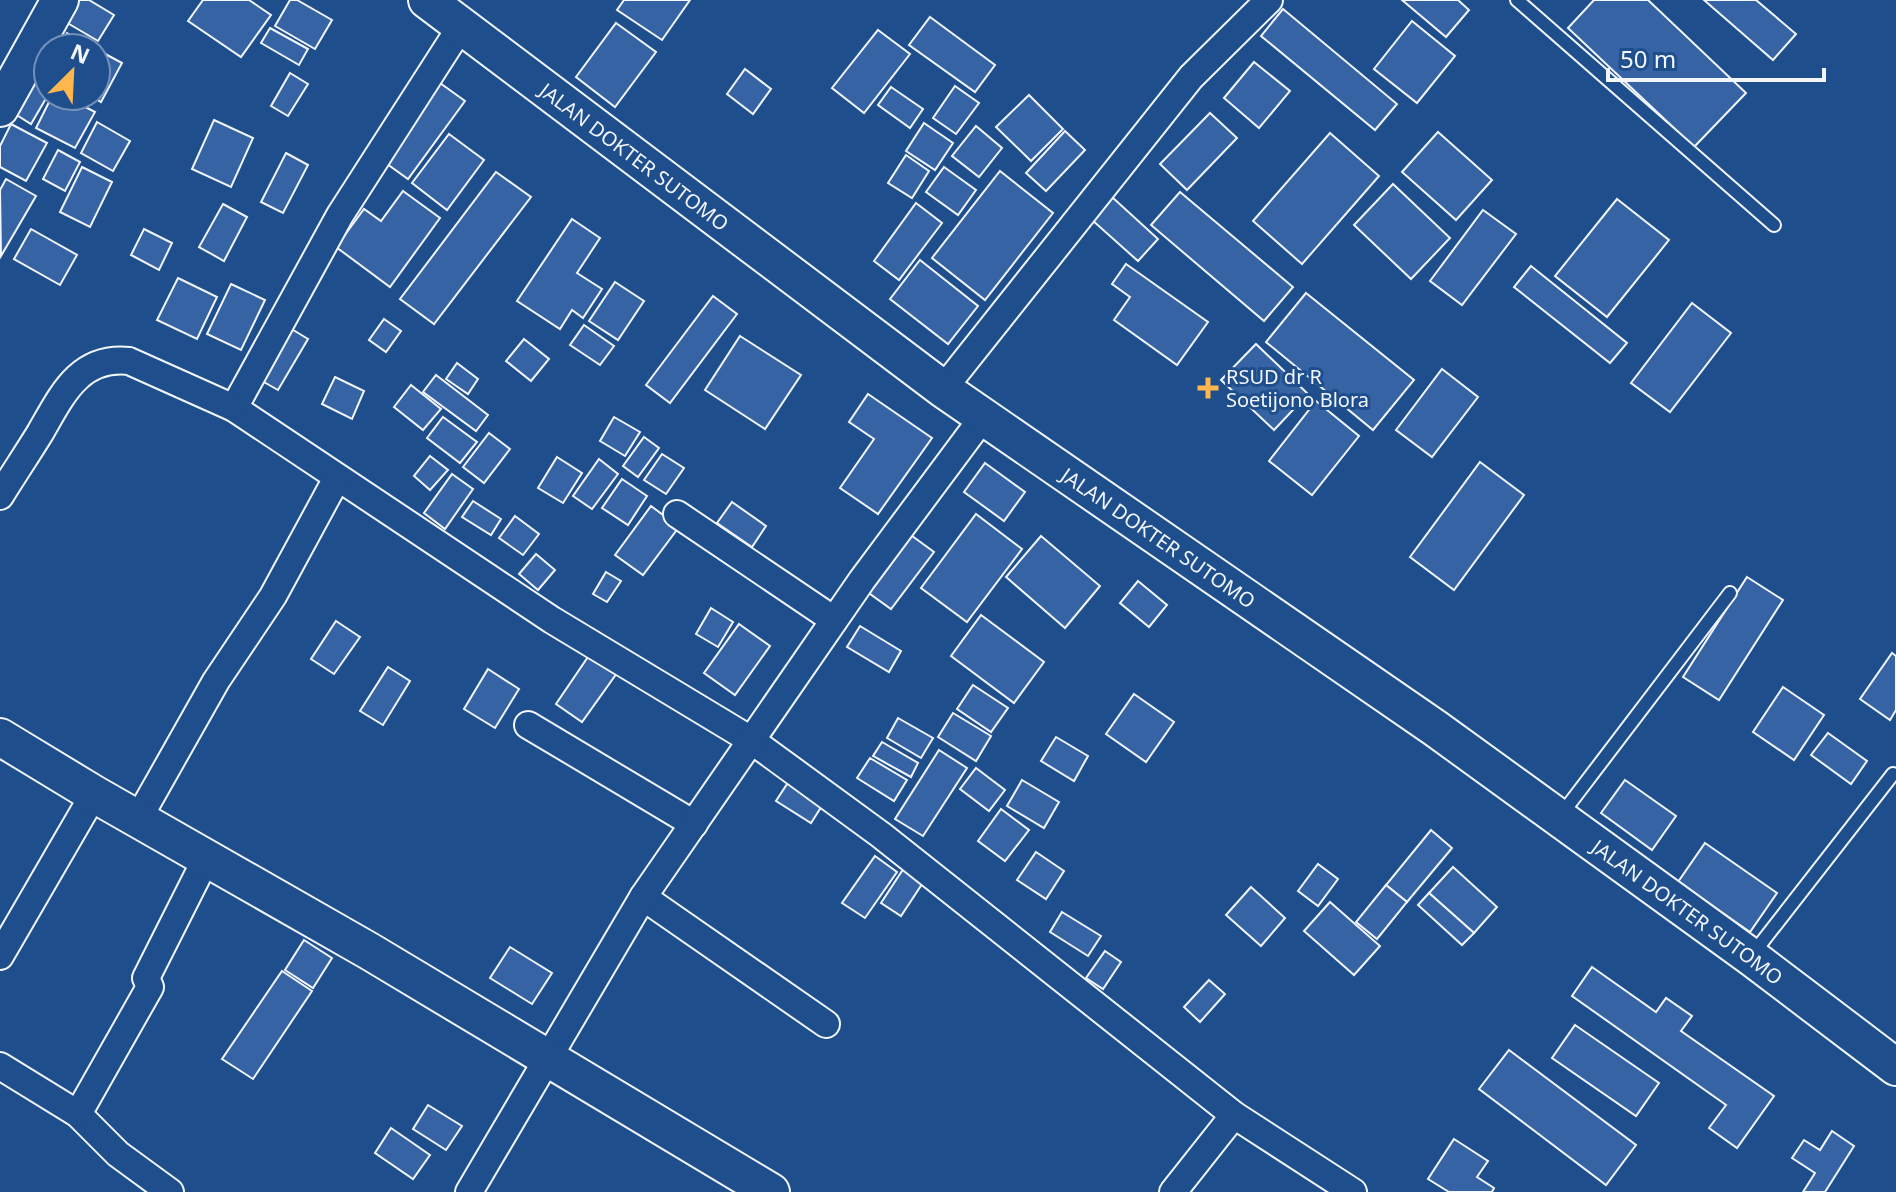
<svg xmlns="http://www.w3.org/2000/svg" width="1896" height="1192" font-family="'Noto Sans',sans-serif">
<style>
.building{fill:#3563a3;stroke:#f2f6ff;stroke-width:2}
.lines{fill:none;stroke-linecap:round;stroke-linejoin:round}
.lane-casing{stroke:#f2f6ff;stroke-width:16}
.street-casing{stroke:#f2f6ff;stroke-width:30}
.secondary-casing{stroke:#f2f6ff;stroke-width:40}
.lane{stroke:#1f4e8c;stroke-width:12}
.street{stroke:#1f4e8c;stroke-width:26}
.secondary{stroke:#1f4e8c;stroke-width:36}
.poi-dot{fill:#ffb74d;stroke:#1f4e8c;stroke-width:3}
.labels{text-anchor:middle;dominant-baseline:central;stroke-width:6;stroke-linejoin:round;paint-order:stroke}
.street-label{font-size:20px;fill:#f2f6ff;stroke:#1f4e8c}
.poi-label{font-size:20px;fill:#f2f6ff;stroke:#1f4e8c;text-anchor:start}
</style>
<rect width="100%" height="100%" fill="#1f4e8c"/>
<g class="building">
<polygon points="77,0 89,0 114,15 98,41 64,21"/>
<polygon points="203,0 249,0 271,15 241,57 188,21"/>
<polygon points="290,0 297,0 332,20 315,49 275,26"/>
<polygon points="624,0 690,0 662,40 617,10"/>
<polygon points="1402,0 1458,0 1469,10 1446,37"/>
<polygon points="1594,0 1648,0 1746,93 1694,147 1568,28"/>
<polygon points="1704,0 1756,0 1796,34 1773,60"/>
<polygon points="1283,9 1397,104 1375,130 1261,36"/>
<polygon points="930,17 995,65 975,92 909,45"/>
<polygon points="1412,21 1455,56 1417,103 1374,69"/>
<polygon points="616,23 656,52 615,107 576,77"/>
<polygon points="270,28 308,49 299,65 261,43"/>
<polygon points="878,30 910,54 864,113 832,88"/>
<polygon points="67,33 94,48 59,48"/>
<polygon points="96,49 122,63 101,102 91,96 96,96"/>
<polygon points="1254,62 1290,91 1259,128 1224,98"/>
<polygon points="745,69 771,89 753,114 727,94"/>
<polygon points="290,73 308,84 288,116 271,106"/>
<polygon points="37,76 48,82 48,95 31,124 15,114"/>
<polygon points="440,83 465,101 408,179 383,161"/>
<polygon points="955,86 979,103 956,134 933,118"/>
<polygon points="891,87 923,109 910,128 878,105"/>
<polygon points="1029,95 1063,129 1031,161 996,127"/>
<polygon points="52,96 64,96 95,112 75,148 36,128"/>
<polygon points="1210,113 1237,138 1187,190 1160,164"/>
<polygon points="214,120 253,138 231,187 192,169"/>
<polygon points="97,122 130,141 113,171 81,153"/>
<polygon points="924,123 953,143 935,170 906,151"/>
<polygon points="11,124 47,143 26,181 0,167 0,146"/>
<polygon points="976,126 1002,148 979,177 952,156"/>
<polygon points="1065,131 1085,150 1046,191 1026,173"/>
<polygon points="1438,132 1492,180 1456,220 1402,172"/>
<polygon points="1330,133 1379,176 1302,264 1253,221"/>
<polygon points="449,134 484,160 447,210 412,183"/>
<polygon points="58,150 80,162 65,191 43,179"/>
<polygon points="286,153 308,165 283,213 261,202"/>
<polygon points="906,155 929,171 912,198 888,183"/>
<polygon points="82,167 112,182 90,227 60,212"/>
<polygon points="944,167 976,190 958,215 926,192"/>
<polygon points="1000,171 1053,213 985,300 932,258"/>
<polygon points="496,172 531,197 434,324 400,299"/>
<polygon points="6,179 36,196 1,256 0,190"/>
<polygon points="1393,184 1450,238 1411,279 1354,225"/>
<polygon points="403,191 440,218 390,287 336,247 364,209 381,221"/>
<polygon points="1180,192 1293,287 1264,321 1151,225"/>
<polygon points="1112,197 1158,239 1138,261 1092,220"/>
<polygon points="1617,199 1669,240 1607,317 1555,276"/>
<polygon points="916,203 942,223 899,280 874,261"/>
<polygon points="223,204 247,217 224,261 199,247"/>
<polygon points="1483,210 1516,234 1462,305 1430,281"/>
<polygon points="572,219 600,238 577,273 602,289 583,318 572,310 560,329 517,301"/>
<polygon points="31,229 77,255 60,285 14,259"/>
<polygon points="144,229 172,243 159,270 131,255"/>
<polygon points="920,260 978,306 948,344 890,299"/>
<polygon points="1126,264 1208,322 1177,365 1114,320 1130,297 1112,284"/>
<polygon points="1531,266 1627,343 1610,363 1514,287"/>
<polygon points="178,278 217,297 197,339 157,320"/>
<polygon points="615,282 644,301 618,340 589,321"/>
<polygon points="231,284 265,300 241,350 207,334"/>
<polygon points="1306,293 1414,380 1373,430 1266,342"/>
<polygon points="713,296 737,314 670,403 646,385"/>
<polygon points="1692,303 1731,333 1670,412 1631,383"/>
<polygon points="384,319 401,331 386,352 369,340"/>
<polygon points="285,325 308,339 278,390 255,377"/>
<polygon points="584,325 614,346 600,365 570,345"/>
<polygon points="740,336 801,375 765,429 705,390"/>
<polygon points="524,339 549,359 531,381 506,361"/>
<polygon points="1256,344 1308,394 1274,430 1221,380"/>
<polygon points="457,363 478,379 468,394 446,379"/>
<polygon points="1442,369 1478,397 1432,457 1396,430"/>
<polygon points="436,375 488,415 476,431 423,392"/>
<polygon points="335,377 364,391 352,419 322,404"/>
<polygon points="411,385 441,409 423,430 394,407"/>
<polygon points="868,394 932,438 878,514 840,488 874,439 849,422"/>
<polygon points="1316,401 1359,436 1312,495 1269,461"/>
<polygon points="443,417 477,442 460,463 427,438"/>
<polygon points="614,417 640,432 625,456 600,441"/>
<polygon points="489,433 510,449 484,483 463,467"/>
<polygon points="644,437 659,448 638,477 623,466"/>
<polygon points="662,454 684,468 666,494 644,480"/>
<polygon points="430,456 448,470 430,490 414,476"/>
<polygon points="557,457 582,473 563,503 538,488"/>
<polygon points="599,459 618,474 592,509 573,496"/>
<polygon points="1480,462 1524,495 1454,590 1410,557"/>
<polygon points="985,463 1025,492 1004,521 964,492"/>
<polygon points="452,474 473,489 445,529 424,513"/>
<polygon points="622,479 647,496 628,525 602,508"/>
<polygon points="473,501 501,519 491,535 462,517"/>
<polygon points="732,502 766,526 752,547 717,523"/>
<polygon points="651,506 679,527 643,575 615,555"/>
<polygon points="976,514 1022,549 967,622 921,588"/>
<polygon points="515,516 539,534 523,555 499,538"/>
<polygon points="908,533 934,552 891,609 866,591"/>
<polygon points="1041,536 1100,586 1065,628 1006,577"/>
<polygon points="536,554 555,570 538,590 519,574"/>
<polygon points="606,572 621,581 607,602 593,594"/>
<polygon points="1747,577 1783,600 1719,700 1683,677"/>
<polygon points="1138,581 1167,605 1149,627 1120,603"/>
<polygon points="711,608 733,622 718,647 696,634"/>
<polygon points="981,615 1044,662 1014,703 951,656"/>
<polygon points="336,621 360,637 334,674 311,659"/>
<polygon points="739,624 770,646 735,695 704,673"/>
<polygon points="860,626 901,651 889,672 847,647"/>
<polygon points="1892,653 1896,656 1896,710 1890,720 1860,699"/>
<polygon points="590,654 617,673 582,722 556,704"/>
<polygon points="388,667 410,681 383,725 360,711"/>
<polygon points="488,669 519,689 495,728 464,709"/>
<polygon points="973,685 1008,708 991,732 957,709"/>
<polygon points="1783,687 1824,715 1794,760 1753,732"/>
<polygon points="1134,694 1174,722 1146,762 1106,734"/>
<polygon points="953,713 991,736 976,761 938,737"/>
<polygon points="898,718 933,738 921,758 887,738"/>
<polygon points="1828,733 1867,761 1851,784 1811,755"/>
<polygon points="1056,737 1088,756 1074,781 1041,761"/>
<polygon points="882,742 918,763 911,777 873,756"/>
<polygon points="939,750 967,768 923,836 895,819"/>
<polygon points="870,758 907,780 894,801 857,778"/>
<polygon points="976,768 1005,790 989,811 960,789"/>
<polygon points="791,778 825,801 811,823 776,801"/>
<polygon points="1022,780 1059,802 1044,828 1007,806"/>
<polygon points="1625,780 1676,816 1652,850 1601,813"/>
<polygon points="1001,809 1029,830 1005,861 978,841"/>
<polygon points="1431,830 1452,848 1407,902 1386,885"/>
<polygon points="1705,843 1777,893 1750,932 1678,882"/>
<polygon points="1036,852 1064,871 1046,899 1017,880"/>
<polygon points="875,856 897,872 865,918 842,903"/>
<polygon points="1318,864 1338,879 1318,906 1298,891"/>
<polygon points="1453,867 1497,907 1474,933 1429,893"/>
<polygon points="904,868 924,881 901,916 881,903"/>
<polygon points="1386,885 1407,902 1377,939 1356,922"/>
<polygon points="1251,887 1285,918 1261,946 1226,915"/>
<polygon points="1429,893 1474,933 1462,945 1418,905"/>
<polygon points="1330,902 1380,946 1354,975 1304,931"/>
<polygon points="1062,912 1101,936 1088,956 1050,932"/>
<polygon points="304,940 332,958 313,988 285,970"/>
<polygon points="510,947 552,973 532,1004 490,978"/>
<polygon points="1105,951 1121,962 1103,989 1086,978"/>
<polygon points="1592,967 1656,1012 1666,998 1692,1016 1681,1031 1774,1096 1737,1148 1709,1128 1726,1105 1572,996"/>
<polygon points="282,971 312,991 253,1079 222,1059"/>
<polygon points="1209,980 1225,994 1200,1022 1184,1007"/>
<polygon points="1575,1025 1659,1083 1636,1116 1552,1058"/>
<polygon points="1509,1050 1636,1145 1606,1185 1479,1089"/>
<polygon points="428,1105 462,1126 446,1150 413,1129"/>
<polygon points="391,1128 430,1155 413,1179 375,1153"/>
<polygon points="1832,1131 1854,1146 1825,1192 1803,1192 1815,1173 1792,1158 1804,1140 1820,1150"/>
<polygon points="1454,1139 1488,1161 1477,1177 1494,1188 1492,1192 1449,1192 1428,1179"/>
</g>
<g class="lines">
<defs>
<g id="lane">
<polyline points="1517,0 1774,225"/>
<polyline points="1561,815 1730,593"/>
<polyline points="1752,955 1893,774"/>
</g>
<g id="street">
<polyline points="462,25 340,215 234,408 552,620 751,740 881,835 1234,1115 1353,1192"/>
<polyline points="943,389 1191,77 1269,0"/>
<path d="M0,496C13,475 27,454 40,433C62,395 79,356 129,361L234,408"/>
<polyline points="677,514 834,620"/>
<polyline points="528,725 694,824"/>
<polyline points="138,819 216,681 273,596 337,478"/>
<polyline points="643,897 826,1024"/>
<polyline points="0,956 94,794"/>
<polyline points="0,1066 78,1114 118,1154 170,1192"/>
<polyline points="78,1114 150,987 146,978 207,857"/>
<polyline points="469,1192 643,897 862,580 984,416"/>
<polyline points="1173,1192 1234,1115"/>
</g>
<g id="secondary">
<path id="s1" d="M427,0L943,389L1435,728L1751,957L1896,1067"/>
<polyline points="0,108 60,0"/>
<polyline points="0,737 94,794 369,951 771,1192"/>
</g>
</defs>
<use href="#lane" class="lane-casing"/>
<use href="#street" class="street-casing"/>
<use href="#secondary" class="secondary-casing"/>
<use href="#lane" class="lane"/>
<use href="#street" class="street"/>
<use href="#secondary" class="secondary"/>
</g>
<path class="poi-dot" d="M1204 376h8v8h8v8h-8v8h-8v-8h-8v-8h8z"/>
<g class="labels">
<g class="street-label">
<text stroke="none"><textPath href="#s1" startOffset="260">JALAN DOKTER SUTOMO</textPath></text>
<text stroke="none"><textPath href="#s1" startOffset="908">JALAN DOKTER SUTOMO</textPath></text>
<text stroke="none"><textPath href="#s1" startOffset="1556">JALAN DOKTER SUTOMO</textPath></text>
</g>
<g class="poi-label">
<text x="1226" y="376">RSUD dr R<tspan x="1226" dy="23">Soetijono Blora</tspan></text>
</g>
</g>
<g transform="translate(72 72) rotate(24)"><circle r="38" fill="#1f4e8c" stroke="#7391ba" stroke-width="2"/>
<path d="M0-6L14 30L0 20L-14 30Z" fill="#ffb74d"/>
<text y="-12" font-size="22" font-weight="bold" text-anchor="middle" fill="#f2f6ff">N</text>
</g>
<path d="M1608 68v12h216v-12" fill="none" stroke="#f2f6ff" stroke-width="4"/>
<text x="1620" y="68" font-size="24" fill="#f2f6ff" stroke="#1f4e8c" stroke-width="6" paint-order="stroke">50 m</text>
</svg>
